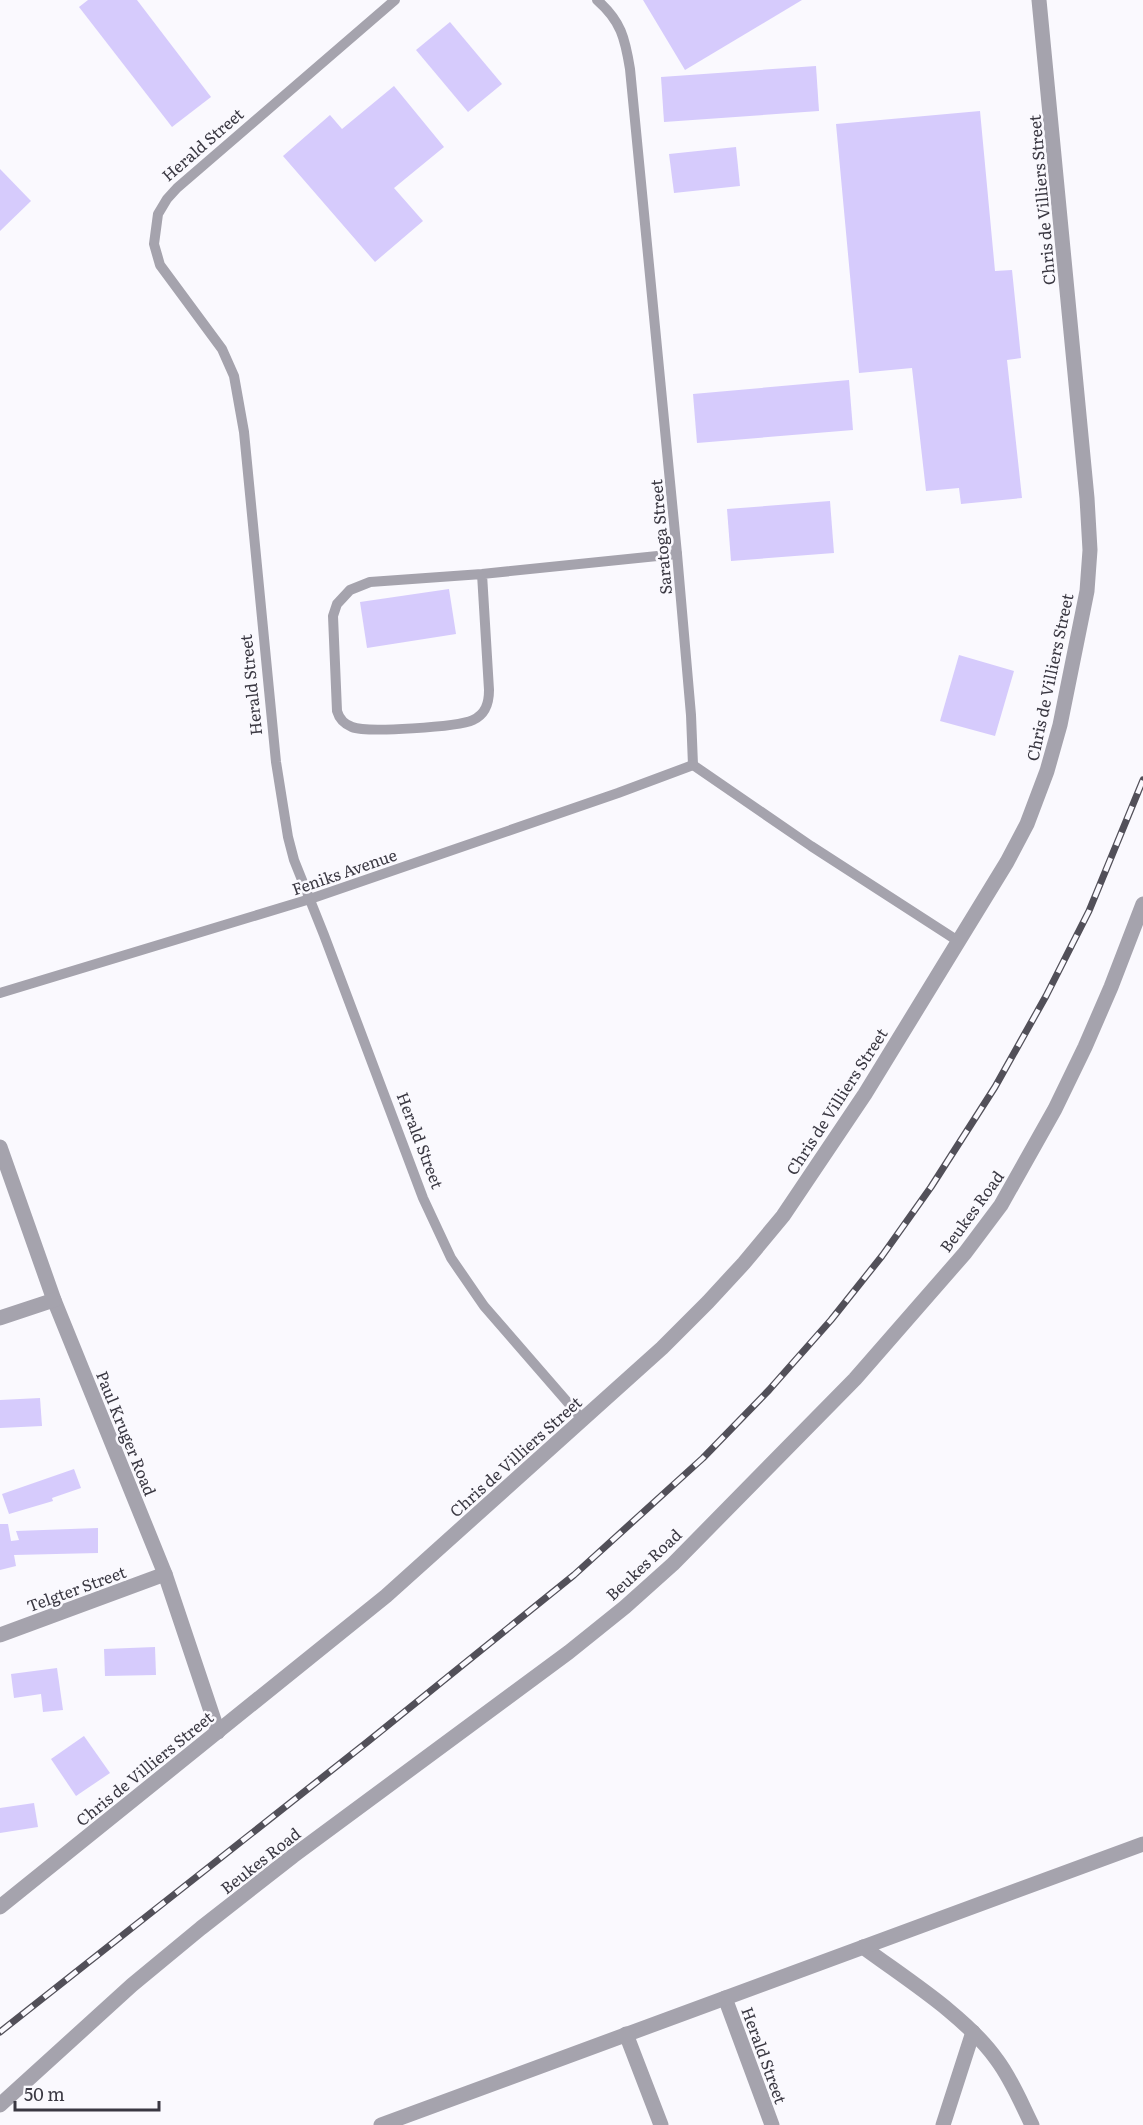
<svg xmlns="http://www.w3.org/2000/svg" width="1143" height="2125" font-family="Literata,serif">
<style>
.building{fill:#d6cbfc}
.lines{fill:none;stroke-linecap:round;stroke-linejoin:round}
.service{stroke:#a5a3ad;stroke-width:10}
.minor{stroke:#a5a3ad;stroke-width:15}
.rail-casing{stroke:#525059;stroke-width:7}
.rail{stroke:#faf9fe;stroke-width:4.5;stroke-dasharray:14;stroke-linecap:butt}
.labels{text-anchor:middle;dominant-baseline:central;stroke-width:5;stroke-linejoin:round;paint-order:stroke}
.street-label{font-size:16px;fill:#3a3842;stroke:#faf9fe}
</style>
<rect width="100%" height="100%" fill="#faf9fe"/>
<g class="building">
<polygon points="88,0 137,0 211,97 172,127 79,7"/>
<polygon points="643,0 802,0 685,70"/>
<polygon points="450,22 502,84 468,112 416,50"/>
<polygon points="816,66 819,111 664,122 661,77"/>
<polygon points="394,86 444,147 394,188 423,221 375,262 283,156 330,115 342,129"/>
<polygon points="980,111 995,271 1012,270 1021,358 1007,360 1022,498 961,504 959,488 926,491 912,368 859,373 836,124"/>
<polygon points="736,147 740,186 674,193 669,154"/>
<polygon points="0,169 31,201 0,231"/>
<polygon points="849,380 853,430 697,443 693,394"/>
<polygon points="830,501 834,553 731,561 727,509"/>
<polygon points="449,589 456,634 367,648 360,602"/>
<polygon points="959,655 1014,671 995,736 940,721"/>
<polygon points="40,1398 42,1426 0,1428 0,1400"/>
<polygon points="74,1469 81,1488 52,1498 53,1501 9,1514 2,1494"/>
<polygon points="0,1524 8,1524 11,1541 19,1540 16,1531 98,1528 98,1553 14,1555 16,1566 0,1570"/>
<polygon points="155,1647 156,1675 105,1676 104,1649"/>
<polygon points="57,1668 63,1710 43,1712 41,1694 14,1698 11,1674"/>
<polygon points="84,1736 110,1773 76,1796 51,1759"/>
<polygon points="34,1803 38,1827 0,1833 0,1808"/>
</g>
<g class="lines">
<g class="service">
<polyline points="395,0 177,188 167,199 158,214 154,244 160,265 222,349 234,376 244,432 276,762 288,837 294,860 324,935 423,1198 451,1258 484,1306 583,1420"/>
<path d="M597,0C621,21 625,38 630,69L677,554L691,715L693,765"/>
<path d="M482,574L489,690C489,703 486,714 473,720C458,727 367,733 352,727C344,724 339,718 337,711L333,616L337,604L350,590L370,582L482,574L677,554"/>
<polyline points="693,765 811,846 958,941"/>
<polyline points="0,993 310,899 618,793 693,765"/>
</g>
<g class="minor">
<polyline points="0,1147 54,1300 165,1574 218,1732"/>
<polyline points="0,1318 54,1300"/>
<polyline points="0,1635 165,1574"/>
<polyline points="0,1907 386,1596 662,1348 708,1302 744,1263 783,1216 865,1094 1007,862 1027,824 1047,771 1060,725 1087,591 1090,550 1087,498 1039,0"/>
<path d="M863,1947C906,1979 966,2016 997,2060C1012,2080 1021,2103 1032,2125"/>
<polyline points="725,1998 772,2125"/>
<polyline points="626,2034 661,2125"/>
<polyline points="0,2105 132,1985 201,1928 293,1856 569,1652 625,1607 673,1564 855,1379 965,1253 1001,1205 1055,1109 1085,1047 1111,987 1143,904"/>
<polyline points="381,2125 1143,1844"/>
<polyline points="943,2125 973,2032"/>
</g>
<defs>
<polyline id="rail" points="0,2032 366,1743 574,1575 703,1458 769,1390 831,1320 882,1256 931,1187 995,1087 1046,996 1089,911 1143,780"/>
</defs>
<use href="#rail" class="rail-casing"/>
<use href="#rail" class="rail"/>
</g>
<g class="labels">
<g class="street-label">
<text transform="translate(202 144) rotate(-41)">Herald Street</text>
<text transform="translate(1041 200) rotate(-95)">Chris de Villiers Street</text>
<text transform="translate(660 537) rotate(-95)">Saratoga Street</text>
<text transform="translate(1049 677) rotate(-78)">Chris de Villiers Street</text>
<text transform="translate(250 685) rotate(-96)">Herald Street</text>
<text transform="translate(344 871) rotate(-19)">Feniks Avenue</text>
<text transform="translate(836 1101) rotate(-57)">Chris de Villiers Street</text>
<text transform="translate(421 1140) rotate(69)">Herald Street</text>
<text transform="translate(971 1211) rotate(-54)">Beukes Road</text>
<text transform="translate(127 1433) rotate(68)">Paul Kruger Road</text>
<text transform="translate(515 1456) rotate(-42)">Chris de Villiers Street</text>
<text transform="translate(643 1564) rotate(-43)">Beukes Road</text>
<text transform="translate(76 1588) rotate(-20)">Telgter Street</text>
<text transform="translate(144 1768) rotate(-39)">Chris de Villiers Street</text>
<text transform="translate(260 1860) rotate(-38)">Beukes Road</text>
<text transform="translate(765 2055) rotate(70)">Herald Street</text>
</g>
</g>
<path d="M15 2101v9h144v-9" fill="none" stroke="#3a3842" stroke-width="3"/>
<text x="24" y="2101" font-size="18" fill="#3a3842" stroke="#faf9fe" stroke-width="4.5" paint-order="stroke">50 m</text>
</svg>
